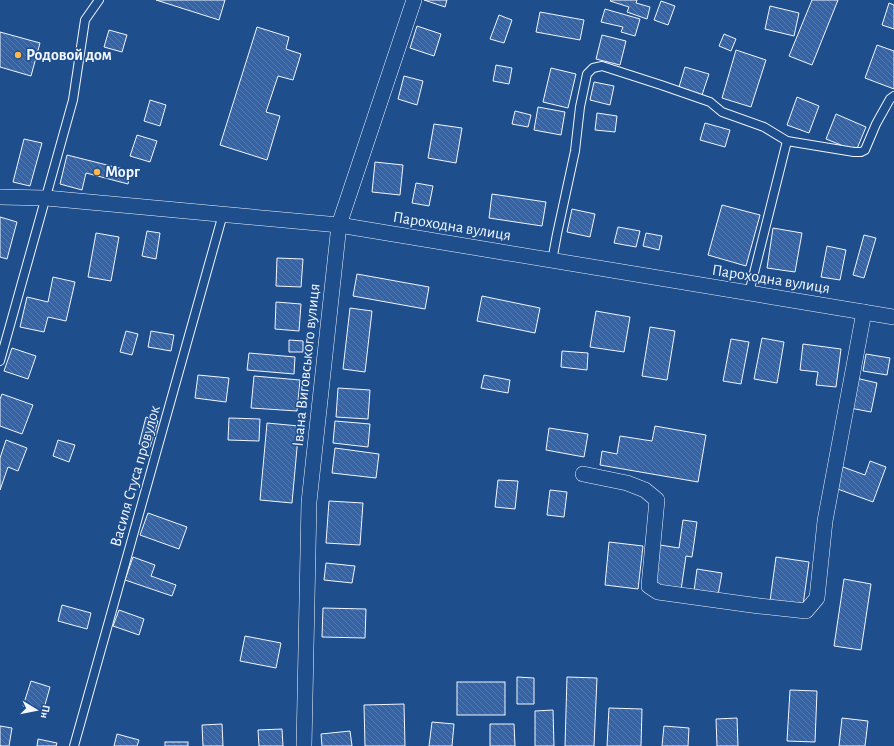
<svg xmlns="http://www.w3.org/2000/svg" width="894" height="746" font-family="'Alegreya Sans',sans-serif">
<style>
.building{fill:url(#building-back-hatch);stroke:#f2f6ff}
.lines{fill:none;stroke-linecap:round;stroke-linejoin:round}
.lane-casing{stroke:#f2f6ff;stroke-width:10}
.street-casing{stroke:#f2f6ff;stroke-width:16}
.lane{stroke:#1f4e8c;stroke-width:8}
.street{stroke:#1f4e8c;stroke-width:15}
.poi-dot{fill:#ffb74d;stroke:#1f4e8c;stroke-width:1.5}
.labels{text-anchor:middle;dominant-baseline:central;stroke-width:3;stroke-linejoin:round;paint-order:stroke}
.poi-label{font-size:16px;font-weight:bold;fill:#f2f6ff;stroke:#1f4e8c;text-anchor:start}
.street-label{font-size:16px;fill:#f2f6ff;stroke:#1f4e8c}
</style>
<defs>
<pattern id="building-back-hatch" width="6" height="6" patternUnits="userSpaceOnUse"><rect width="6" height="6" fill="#3563a3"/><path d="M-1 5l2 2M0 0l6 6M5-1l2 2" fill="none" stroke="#537ab1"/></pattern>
</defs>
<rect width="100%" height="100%" fill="#1f4e8c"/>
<g class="building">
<polygon points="156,0 225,0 219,20"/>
<polygon points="424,0 447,0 445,7"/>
<polygon points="611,0 637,0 636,3 650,7 647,19 627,12 629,7 610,1"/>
<polygon points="812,0 838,0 812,65 789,56"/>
<polygon points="661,1 675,6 668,25 654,20"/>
<polygon points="889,3 894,5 894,29 882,25"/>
<polygon points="770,6 799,13 794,36 765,29"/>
<polygon points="605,9 640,19 635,36 621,32 623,27 601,22"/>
<polygon points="540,12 584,20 580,40 536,32"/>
<polygon points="499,15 512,20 504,43 490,39"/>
<polygon points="417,26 441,34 434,56 410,48"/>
<polygon points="257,27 289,37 286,49 301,54 293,80 278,76 266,112 280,116 267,160 220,145"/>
<polygon points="109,30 127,35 122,52 104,47"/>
<polygon points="0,32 40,43 31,76 0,67"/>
<polygon points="724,34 736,39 731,51 719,46"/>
<polygon points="602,35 626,41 620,65 596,59"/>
<polygon points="877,45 894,51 894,89 865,78"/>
<polygon points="736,50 766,60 751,107 722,98"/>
<polygon points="496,65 512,68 509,84 493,81"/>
<polygon points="685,67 709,74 702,95 679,87"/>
<polygon points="551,68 576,74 568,108 543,102"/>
<polygon points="404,76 423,81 417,105 398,99"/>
<polygon points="594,82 614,86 610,105 590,100"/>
<polygon points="797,97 819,106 809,133 787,125"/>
<polygon points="150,100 166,105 160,126 144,121"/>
<polygon points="538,107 565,112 561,135 534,130"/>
<polygon points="515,111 531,115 528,127 512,124"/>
<polygon points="597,113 617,116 615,132 595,130"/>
<polygon points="836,114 866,127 856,151 826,139"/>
<polygon points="705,123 730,130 725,147 700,140"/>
<polygon points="434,124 462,128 456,163 428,158"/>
<polygon points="137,135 157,141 150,162 130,156"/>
<polygon points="24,139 42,143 30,186 13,182"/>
<polygon points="67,155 131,171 128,184 86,173 82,190 60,184"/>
<polygon points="375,162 403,165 400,195 372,192"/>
<polygon points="416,183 433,186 429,206 412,203"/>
<polygon points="492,194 546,202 542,226 489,218"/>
<polygon points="722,205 760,215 746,266 708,255"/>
<polygon points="572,209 595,214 590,237 567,232"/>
<polygon points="0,217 17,222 7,259 0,257"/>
<polygon points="618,227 640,231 636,247 614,243"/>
<polygon points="773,228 802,233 795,272 767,268"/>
<polygon points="147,231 160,233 156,259 142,256"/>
<polygon points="96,233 119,237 111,281 88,277"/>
<polygon points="646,233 662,236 659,250 643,246"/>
<polygon points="864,235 876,238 864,278 853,275"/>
<polygon points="827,246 846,250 840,280 821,277"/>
<polygon points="277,258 303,259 301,287 276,286"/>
<polygon points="357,274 429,287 425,309 353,296"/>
<polygon points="53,277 75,282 66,321 48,317 44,332 20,327 27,297 48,302"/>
<polygon points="482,296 540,308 535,333 477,321"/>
<polygon points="276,302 301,304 299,331 275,329"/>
<polygon points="350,308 372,311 365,372 343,369"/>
<polygon points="596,311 630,317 624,352 590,347"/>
<polygon points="650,327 675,331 667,380 642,376"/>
<polygon points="126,331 138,334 132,355 120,352"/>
<polygon points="151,331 174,335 171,351 148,347"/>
<polygon points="762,338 784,342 777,383 754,379"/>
<polygon points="731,339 749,342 741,384 723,381"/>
<polygon points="289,340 303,341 303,352 289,352"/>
<polygon points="803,344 841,349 836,387 816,385 818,372 800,370"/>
<polygon points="12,348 36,356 28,379 4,371"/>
<polygon points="562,351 588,353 587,370 561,367"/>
<polygon points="249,353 295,357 294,374 247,370"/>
<polygon points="866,354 890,358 887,375 863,371"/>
<polygon points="198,375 229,378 226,402 195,398"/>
<polygon points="484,375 510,380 508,393 481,388"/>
<polygon points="254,376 300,380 297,411 251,408"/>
<polygon points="856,378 877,383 871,412 850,408"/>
<polygon points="338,388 370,390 368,419 336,417"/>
<polygon points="2,394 33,405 22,434 0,426 0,399"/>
<polygon points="146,417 158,421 150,447 139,444"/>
<polygon points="229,418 260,419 259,441 228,440"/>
<polygon points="335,421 370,424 368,447 333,443"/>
<polygon points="267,423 299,426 292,503 260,500"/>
<polygon points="655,426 706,435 698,482 600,465 602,451 617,454 620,436 652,441"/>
<polygon points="549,428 588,434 584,457 546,450"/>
<polygon points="6,440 27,448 18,471 8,467 0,490 0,458"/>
<polygon points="58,440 75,445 69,462 53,456"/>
<polygon points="335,448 379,454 376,478 332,473"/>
<polygon points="870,461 886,467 873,502 835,488 843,467 865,475"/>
<polygon points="498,480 518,481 515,509 495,507"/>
<polygon points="550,490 567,492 564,517 547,515"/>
<polygon points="329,501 363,503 360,545 326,543"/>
<polygon points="148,513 187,527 179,549 140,535"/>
<polygon points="683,520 697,522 692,557 686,556 681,590 654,586 660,545 679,548"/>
<polygon points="609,542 643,546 638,589 605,585"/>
<polygon points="133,557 155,565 151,576 176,585 172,596 125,580"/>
<polygon points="776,557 809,562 803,605 770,601"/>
<polygon points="326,563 355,566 352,583 324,580"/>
<polygon points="697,569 722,573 718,595 694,591"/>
<polygon points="844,579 871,584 861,650 834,646"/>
<polygon points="62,605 91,613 87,629 58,621"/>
<polygon points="323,608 366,609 365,638 322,637"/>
<polygon points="119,610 144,619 139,635 113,626"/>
<polygon points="245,636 281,643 276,668 240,661"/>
<polygon points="517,677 534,678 534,704 517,704"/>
<polygon points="567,677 597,678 594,746 565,746"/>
<polygon points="31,681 50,687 43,712 23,706"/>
<rect x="457" y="682" width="48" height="33"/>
<polygon points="790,690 817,691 815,742 787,741"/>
<polygon points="404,704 405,746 365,746 364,705"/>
<polygon points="609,708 642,709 641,746 607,746"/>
<polygon points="553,710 554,746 535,746 535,711"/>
<polygon points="737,718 738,746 717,746 716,719"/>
<polygon points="842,718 868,721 865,746 839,746"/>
<polygon points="432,722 454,724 452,746 429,746"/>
<polygon points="222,724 223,746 203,746 202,725"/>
<polygon points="490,724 514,724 515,746 490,746"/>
<polygon points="0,726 12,728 9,746 0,746"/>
<polygon points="664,726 689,728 688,746 662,746"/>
<polygon points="282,729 283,746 259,746 258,730"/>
<polygon points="350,731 352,746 322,746 321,734"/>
<polygon points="117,734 139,740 137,746 114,746"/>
<polygon points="38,739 57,743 56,746 37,746"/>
<rect x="165" y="742" width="23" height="4"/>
</g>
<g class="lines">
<defs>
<g id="lane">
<polyline points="552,261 557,234 575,151 580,107 587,74 593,68 602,66 661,85 710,102 722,112 764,127 787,141 854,152 861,152 865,150 876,124 890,99 894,96"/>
<polyline points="749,293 787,141"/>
<polyline points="0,361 73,100 85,20 99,0"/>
<polyline points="74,746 223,214"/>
</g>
<g id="street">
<polyline points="0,197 46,198 339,225 894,317"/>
<polyline points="583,474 627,483 645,490 657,500 649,586 658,592 759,606 806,611 817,598 825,521 864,312"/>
<polyline points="304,746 309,502 339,225 414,0"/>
</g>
</defs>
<use href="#lane" class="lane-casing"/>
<use href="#street" class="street-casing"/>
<use href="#lane" class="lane"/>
<use href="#street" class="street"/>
</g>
<g class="poi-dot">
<circle cx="18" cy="55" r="4"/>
<circle cx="97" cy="172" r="4"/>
</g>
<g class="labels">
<g class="poi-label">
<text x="26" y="55">Родовой дом</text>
<text x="105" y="172">Морг</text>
</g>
<g class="street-label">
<text transform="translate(452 226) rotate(9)">Пароходна вулиця</text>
<text transform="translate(771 279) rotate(9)">Пароходна вулиця</text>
<text transform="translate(306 365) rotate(-84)">Івана Виговського вулиця</text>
<text transform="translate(135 476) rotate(-74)">Василя Стуса провулок</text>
</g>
</g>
<g transform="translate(36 710) rotate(100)" stroke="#1f4e8c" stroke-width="3" paint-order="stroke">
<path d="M0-3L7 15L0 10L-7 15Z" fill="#f2f6ff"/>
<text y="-6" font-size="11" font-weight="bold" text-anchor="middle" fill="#f2f6ff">Пн</text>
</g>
</svg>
